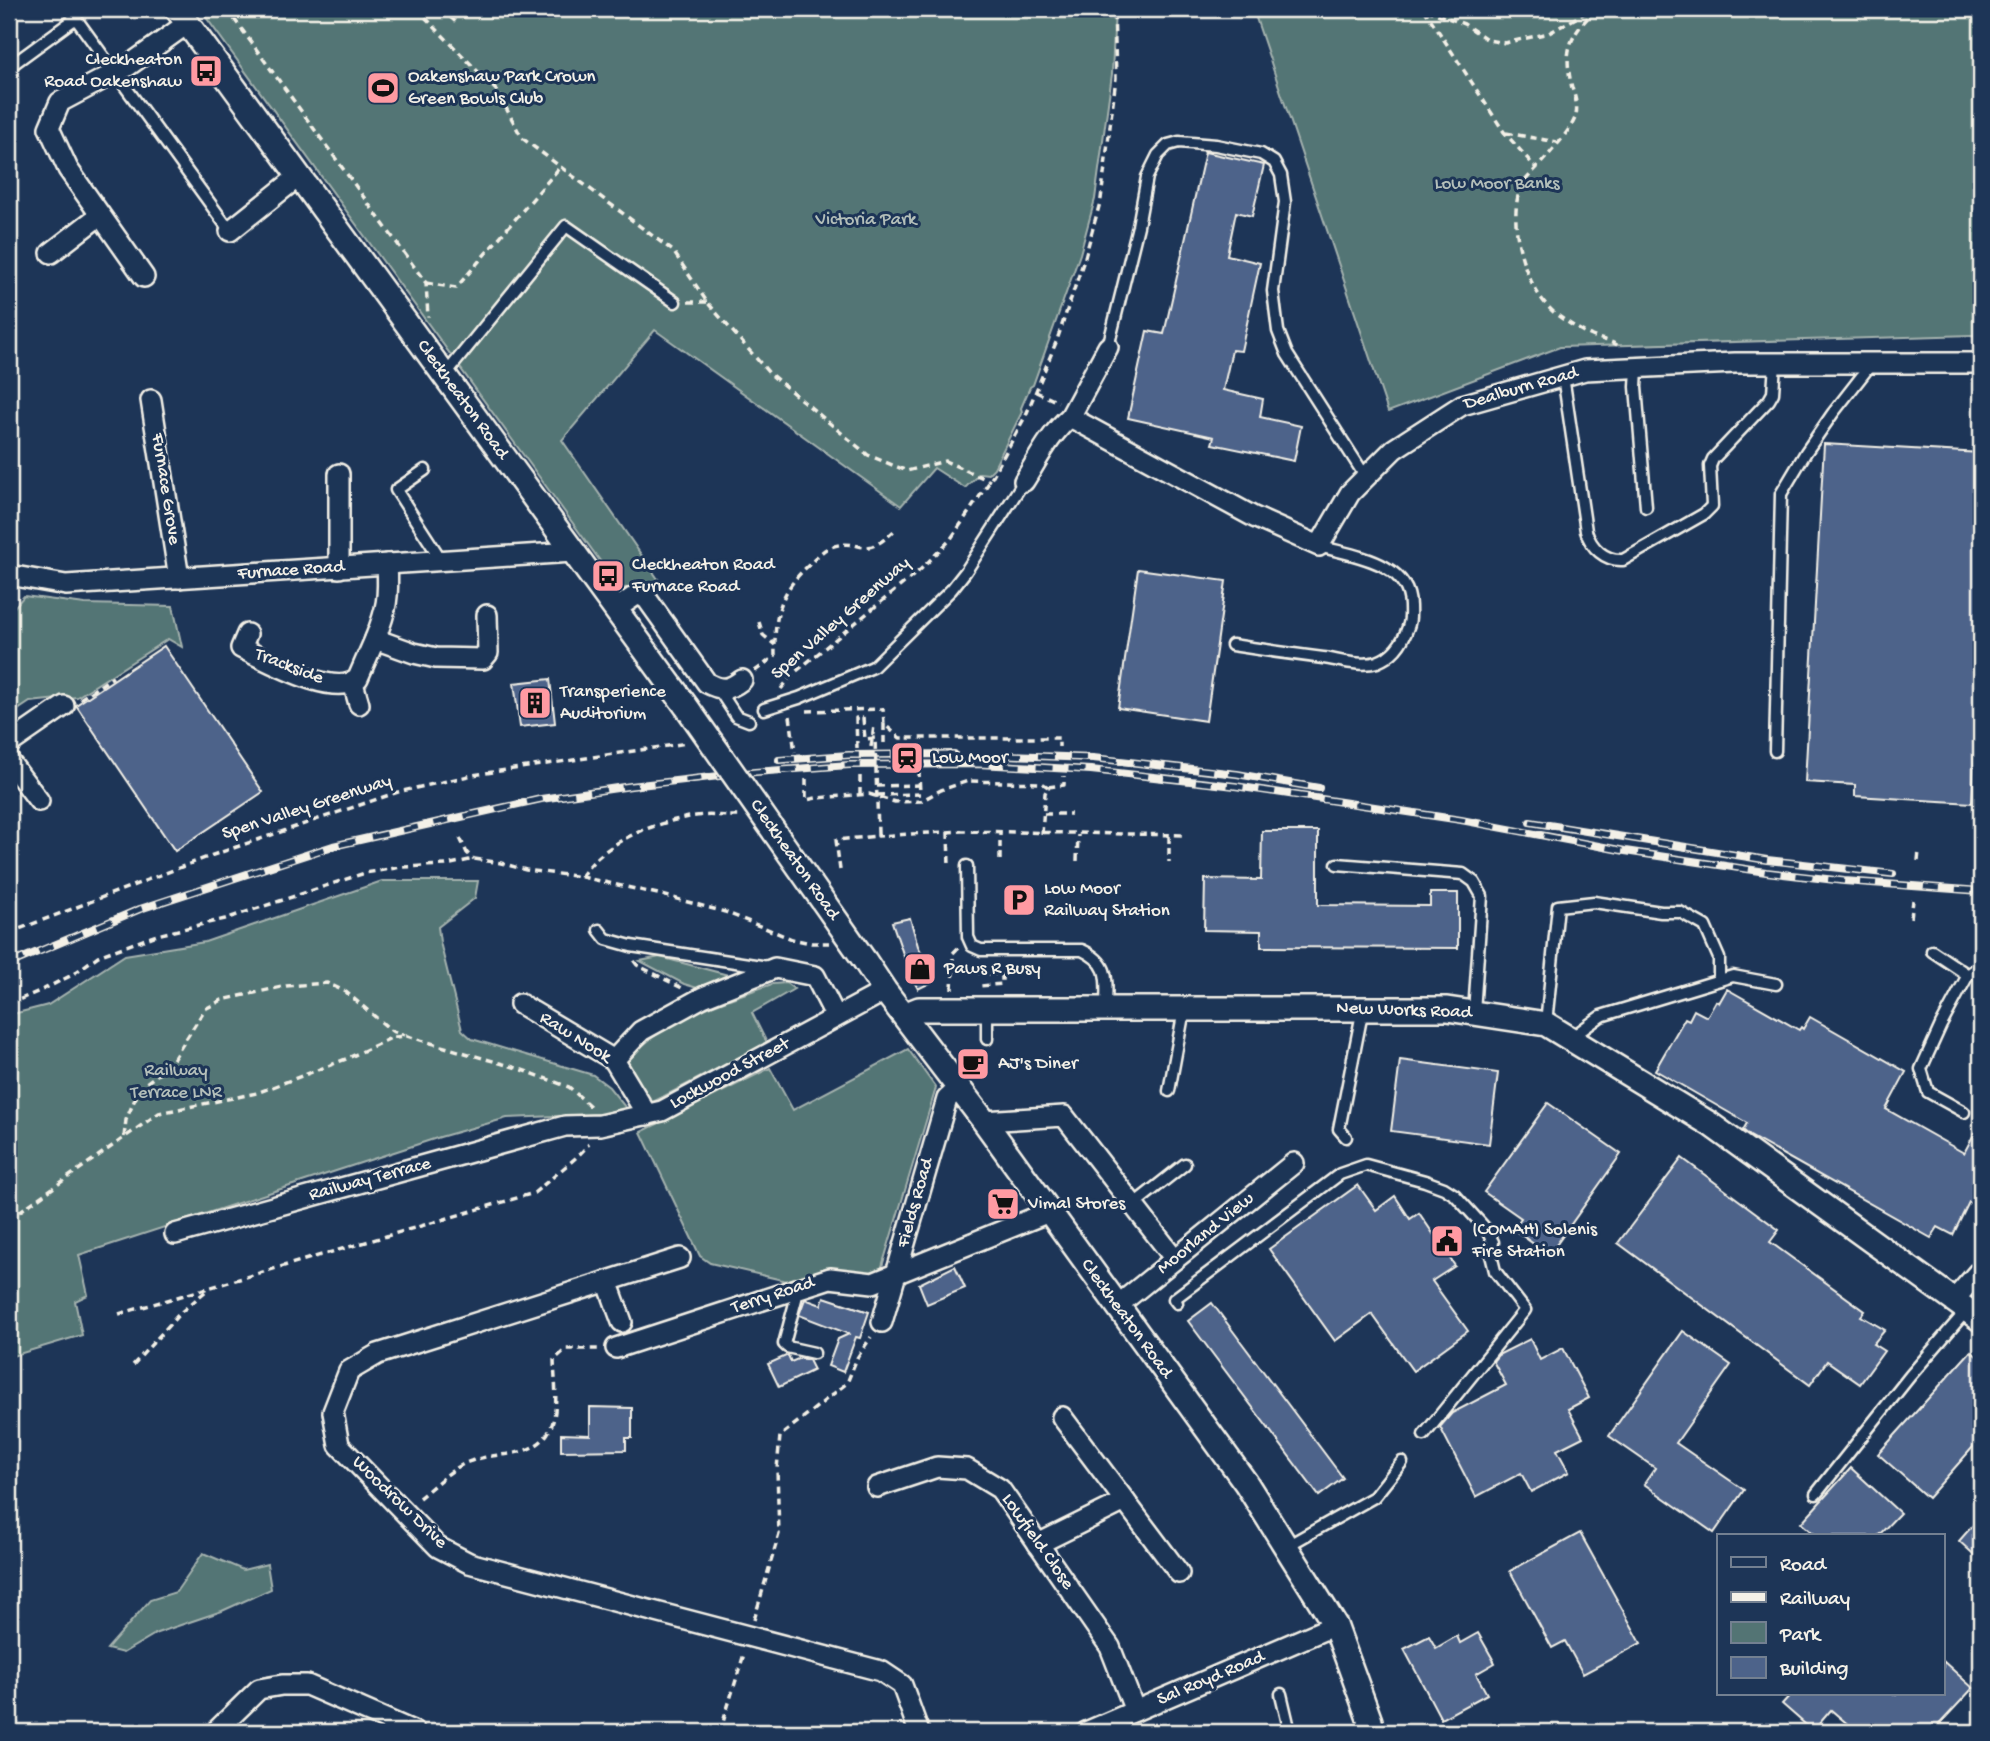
<svg xmlns="http://www.w3.org/2000/svg" width="1990" height="1741" font-family="'Gochi Hand',sans-serif">
<style>
.green{fill:#537474;stroke:#a4b2ae;stroke-width:2}
.building{fill:#4d638a;stroke:#f4f1e8;stroke-width:2}
.lines{fill:none;stroke-linecap:round;stroke-linejoin:round}
.service-casing{stroke:#f4f1e8;stroke-width:15}
.minor-casing{stroke:#f4f1e8;stroke-width:24}
.tertiary-casing{stroke:#f4f1e8;stroke-width:28}
.path{stroke:#f4f1e8;stroke-width:3.5;stroke-dasharray:7 5;stroke-linecap:butt}
.service{stroke:#1d3557;stroke-width:10}
.minor{stroke:#1d3557;stroke-width:19}
.tertiary{stroke:#1d3557;stroke-width:23}
.rail-casing{stroke:#f4f1e8;stroke-width:8}
.rail{stroke:#1d3557;stroke-width:5;stroke-dasharray:16;stroke-linecap:butt}
.tertiary-bridge-casing{stroke:#f4f1e8;stroke-width:28;stroke-linecap:butt}
.path-bridge{stroke:#f4f1e8;stroke-width:3.5;stroke-dasharray:7 5;stroke-linecap:butt}
.tertiary-bridge{stroke:#1d3557;stroke-width:23}
.labels{text-anchor:middle;dominant-baseline:central;stroke-width:6;stroke-linejoin:round;paint-order:stroke}
.poi-label{font-size:19px;fill:#f4f1e8;stroke:#1d3557;text-anchor:start}
.park-label{font-size:19px;fill:#b4bfba;stroke:#1d3557}
.street-label{font-size:19px;fill:#f4f1e8;stroke:#1d3557}
</style>
<rect width="100%" height="100%" fill="#1d3557"/>
<filter id="ink" filterUnits="userSpaceOnUse"><feTurbulence type="fractalNoise" baseFrequency=".0143" numOctaves="2"/><feDisplacementMap in="SourceGraphic" scale="14" xChannelSelector="R" yChannelSelector="G"/><feConvolveMatrix kernelMatrix="1 2 1 2 8 2 1 2 1" color-interpolation-filters="sRGB"/></filter>
<g filter="url(#ink)">
<g class="green">
<polygon points="200,9 1115,9 1112,74 1095,199 1080,254 1033,385 1030,387 1021,408 1022,412 994,468 988,474 980,473 965,488 934,468 901,506 655,330 562,440 660,582 647,591 619,587"/>
<polygon points="1253,9 1981,9 1981,337 1973,335 1560,347 1388,412"/>
<polygon points="24,596 85,604 173,606 182,647 168,639 77,697 30,702 9,716 9,613"/>
<polygon points="382,881 478,881 475,898 438,927 440,942 462,1030 472,1039 593,1075 609,1087 630,1113 507,1118 440,1137 79,1255 88,1295 75,1301 82,1335 9,1357 9,1015 48,1005 125,955 205,942"/>
<polygon points="660,957 728,975 704,990 684,984 640,961"/>
<path d="M786,983L794,989L752,1013L767,1043L647,1105L629,1077L627,1062C662,1018 720,1003 772,984Z"/>
<polygon points="908,1049 936,1088 880,1273 795,1283 710,1263 700,1256 641,1132 770,1068 793,1110"/>
<polygon points="203,1553 243,1570 267,1564 271,1589 222,1611 157,1633 123,1653 107,1649 150,1600 176,1592"/>
</g>
<g class="building">
<polygon points="1205,152 1264,165 1252,216 1236,212 1227,255 1260,263 1241,351 1232,350 1223,390 1263,399 1260,417 1301,426 1294,461 1212,444 1214,437 1128,418 1147,331 1164,334"/>
<polygon points="1824,444 1981,453 1981,636 1972,803 1855,796 1855,785 1805,782"/>
<polygon points="1138,569 1226,581 1206,721 1118,708"/>
<polygon points="164,646 263,792 175,851 76,705"/>
<polygon points="550,679 555,723 520,727 514,683"/>
<polygon points="1262,831 1318,831 1318,905 1430,906 1430,893 1458,893 1458,948 1261,947 1261,931 1204,930 1205,879 1261,880"/>
<polygon points="910,918 918,946 936,980 918,989 910,974 892,922"/>
<polygon points="1727,989 1799,1030 1801,1027 1803,1029 1810,1017 1906,1072 1886,1109 1964,1153 1981,1121 1981,1210 1969,1202 1953,1235 1938,1227 1931,1238 1750,1136 1743,1130 1747,1123 1655,1070 1685,1018 1689,1020 1694,1010 1707,1017 1716,1001 1719,1003"/>
<polygon points="1400,1060 1498,1073 1489,1144 1391,1131"/>
<polygon points="1548,1103 1621,1154 1549,1255 1513,1229 1521,1218 1484,1192"/>
<polygon points="1682,1158 1779,1230 1770,1242 1865,1311 1861,1316 1885,1330 1873,1344 1884,1351 1860,1384 1827,1361 1810,1385 1618,1243"/>
<polygon points="1358,1185 1376,1210 1395,1196 1410,1219 1419,1213 1455,1266 1432,1281 1468,1331 1413,1371 1372,1314 1335,1341 1269,1249"/>
<polygon points="955,1266 965,1288 927,1304 919,1284"/>
<polygon points="824,1297 869,1312 860,1338 856,1337 843,1372 828,1366 838,1339 849,1334 799,1315 805,1299 821,1305"/>
<polygon points="1212,1303 1343,1478 1319,1496 1188,1321"/>
<polygon points="1683,1331 1731,1365 1676,1443 1744,1490 1714,1533 1644,1484 1655,1468 1609,1436"/>
<polygon points="1530,1339 1540,1360 1563,1348 1589,1398 1568,1409 1583,1437 1557,1450 1569,1472 1531,1492 1521,1473 1476,1497 1440,1427 1452,1413 1506,1385 1493,1361 1498,1355"/>
<polygon points="1971,1351 1981,1360 1981,1438 1928,1498 1878,1454"/>
<polygon points="788,1355 791,1362 800,1358 809,1360 814,1370 779,1387 768,1364"/>
<polygon points="590,1407 632,1408 632,1438 626,1438 626,1450 561,1451 561,1434 590,1435"/>
<polygon points="1851,1468 1900,1513 1878,1536 1816,1536 1801,1523"/>
<polygon points="1981,1516 1981,1561 1959,1541"/>
<polygon points="1580,1533 1641,1643 1583,1674 1565,1641 1552,1648 1510,1571"/>
<polygon points="1478,1633 1495,1663 1476,1674 1487,1694 1441,1719 1404,1649 1429,1636 1436,1648 1457,1636 1460,1643"/>
<polygon points="1943,1661 1973,1688 1932,1732 1857,1732 1831,1710 1813,1731 1782,1704 1791,1694 1943,1694"/>
</g>
<g class="lines">
<defs>
<g id="service">
<polyline points="69,9 230,231"/>
<polyline points="9,67 76,18"/>
<polyline points="1108,347 1138,226 1147,177 1158,155 1168,145 1179,142 1216,145 1261,154 1274,162 1281,175 1285,202 1273,291 1278,331 1287,354 1365,476"/>
<polyline points="1637,368 1636,387 1646,507"/>
<polyline points="445,375 566,226 675,302"/>
<path d="M1563,376L1586,531C1591,548 1605,561 1623,560L1704,514L1712,506L1710,466L1713,459L1769,400L1773,393L1775,363"/>
<polyline points="425,470 396,490 442,561"/>
<path d="M1232,645C1263,650 1293,654 1323,658C1339,660 1361,667 1377,662C1393,656 1403,642 1408,627C1411,620 1410,613 1410,606C1409,561 1353,556 1319,546"/>
<polyline points="719,690 736,716 749,721"/>
<polyline points="764,709 799,698 873,667 951,590 966,571 1024,481"/>
<polyline points="1775,751 1781,494 1806,452 1833,413 1872,363"/>
<polyline points="1337,864 1463,874 1474,882 1482,896 1474,1012"/>
<path d="M967,866L968,937L972,946L981,950H1082C1112,964 1106,981 1106,1009"/>
<polyline points="599,930 606,939 631,946 768,967"/>
<polyline points="1932,951 1968,975 1941,1025 1921,1069 1928,1092 1964,1112"/>
<polyline points="1968,975 1981,965"/>
<polyline points="987,1009 987,1039"/>
<polyline points="1546,1023 1558,906 1594,902 1661,912 1680,912 1705,926 1719,958 1719,980"/>
<polyline points="1571,1038 1601,1016 1733,976 1776,984"/>
<polyline points="1169,1091 1184,1010"/>
<polyline points="1346,1137 1339,1129 1363,1008"/>
<polyline points="1133,1205 1185,1164"/>
<polyline points="799,1288 784,1344 787,1347 814,1353"/>
<polyline points="1177,1303 1174,1299 1340,1174 1366,1165 1425,1181 1444,1188 1455,1195 1486,1229 1493,1242 1491,1255 1495,1271 1525,1310 1424,1435"/>
<polyline points="1816,1494 1910,1376 1967,1310"/>
<polyline points="1287,1546 1374,1497 1402,1462"/>
<polyline points="1281,1694 1290,1732"/>
</g>
<g id="minor">
<polyline points="230,231 299,176"/>
<polyline points="51,253 100,215"/>
<polyline points="144,277 68,169 49,128 60,102 128,66 188,23"/>
<polyline points="151,400 179,578"/>
<polyline points="1070,417 1254,517 1319,546 1350,493 1394,449 1462,405 1585,370 1735,363 1981,363"/>
<polyline points="339,474 339,568"/>
<path d="M1024,481C1038,459 1050,434 1070,417L1108,347"/>
<path d="M387,564C389,597 387,609 375,639L414,653L436,658L483,659L488,653L487,615"/>
<polyline points="9,575 66,585 573,552"/>
<path d="M616,609L638,594L647,599L707,683C722,691 729,690 742,680"/>
<path d="M247,634L241,648C265,659 336,700 358,678L375,639"/>
<polyline points="353,683 359,704"/>
<polyline points="9,744 64,706"/>
<polyline points="9,761 39,801"/>
<polyline points="520,1004 614,1060 647,1115"/>
<polyline points="614,1060 641,1031 703,997 775,968 815,976 836,1017"/>
<polyline points="984,1121 1064,1116 1175,1259"/>
<polyline points="175,1234 565,1126 600,1125 662,1111 885,991"/>
<polyline points="680,1258 378,1354 349,1371 333,1412 339,1445 438,1547 469,1563 881,1671 902,1685 919,1732"/>
<polyline points="607,1281 622,1322"/>
<polyline points="1954,1300 1981,1269"/>
<polyline points="1117,1306 1294,1163"/>
<polyline points="882,1322 947,1099 958,1089"/>
<polyline points="616,1348 830,1278 873,1283 1049,1212"/>
<polyline points="1062,1417 1179,1573"/>
<polyline points="877,1487 937,1467 967,1469 1000,1489 1110,1647 1135,1711"/>
<polyline points="1038,1544 1125,1501"/>
<polyline points="215,1732 259,1689 282,1685 307,1685 415,1732"/>
<polyline points="1086,1732 1335,1625"/>
</g>
<g id="tertiary">
<polyline points="177,9 686,706"/>
<polyline points="865,961 885,991 984,1121 1246,1483 1335,1625 1370,1721 1372,1732"/>
<polyline points="904,1015 919,1009 1447,1009 1546,1024 1710,1124 1981,1320"/>
</g>
</defs>
<use href="#service" class="service-casing"/>
<use href="#minor" class="minor-casing"/>
<use href="#tertiary" class="tertiary-casing"/>
<g class="path">
<polyline points="227,9 426,283 428,317"/>
<polyline points="417,9 497,91 522,138 673,251 707,302 769,373 868,455 907,471 945,461 990,481"/>
<polyline points="441,9 457,23"/>
<polyline points="1424,9 1504,132 1536,168"/>
<path d="M1596,9C1569,37 1563,49 1572,88C1575,96 1578,106 1576,115C1572,132 1535,169 1522,184C1505,221 1525,294 1560,317C1570,324 1581,331 1592,336C1604,341 1612,340 1621,348"/>
<polyline points="1426,10 1464,24 1488,40 1505,43 1549,33 1592,9"/>
<polyline points="1506,133 1557,142"/>
<polyline points="426,283 456,288 560,167"/>
<polyline points="688,302 707,302"/>
<polyline points="1036,392 1058,402"/>
<polyline points="759,622 763,635 775,645"/>
<path d="M755,671L775,656C774,616 779,592 810,564C816,558 823,549 831,547C863,536 861,563 895,530"/>
<polyline points="781,689 793,674 920,570 950,540 990,481 1026,415 1057,340 1085,257 1101,199 1116,78 1114,9"/>
<polyline points="80,699 113,677"/>
<polyline points="807,711 883,709 884,724 900,738 1059,738 1059,747"/>
<polyline points="790,716 795,752"/>
<polyline points="884,724 884,746"/>
<polyline points="871,747 874,726"/>
<polyline points="857,748 856,718 863,718"/>
<polyline points="860,776 860,794"/>
<polyline points="806,779 806,800 816,798 869,794 895,802 921,801 941,790 968,781 1042,783 1048,787"/>
<polyline points="877,786 920,785"/>
<polyline points="877,795 920,794 919,773"/>
<polyline points="1044,814 1071,814"/>
<polyline points="948,832 949,866"/>
<polyline points="878,833 878,836 962,831 1182,835"/>
<polyline points="1042,834 1045,793 1048,787 1064,785 1064,776"/>
<polyline points="1169,836 1169,862"/>
<polyline points="460,838 467,853 474,859"/>
<polyline points="1000,860 1000,832"/>
<polyline points="1077,861 1078,835"/>
<polyline points="1918,861 1919,851"/>
<polyline points="840,870 836,840 878,836"/>
<path d="M581,877C604,842 648,825 689,817C704,814 722,816 738,816"/>
<polyline points="1911,918 1913,900"/>
<polyline points="9,933 210,856 398,792 473,775 687,743"/>
<polyline points="958,948 953,953 953,970 1002,975 1002,984 980,986"/>
<polyline points="634,961 637,965 682,988"/>
<polyline points="952,989 953,970"/>
<polyline points="9,1004 44,989 72,975 98,956 157,935 225,919 365,873 402,867 446,865 474,859 501,863 526,870 582,877 662,895 725,912 792,939 811,943 829,943"/>
<polyline points="124,1137 126,1120 135,1099 146,1083 169,1066 205,1009 222,1000 286,986 327,983 346,992 392,1031 405,1035"/>
<polyline points="9,1219 159,1113 257,1093 346,1059 393,1037 407,1036 517,1068 569,1087 591,1107"/>
<polyline points="119,1314 534,1193 578,1156 589,1144"/>
<polyline points="133,1365 180,1313 206,1291"/>
<path d="M419,1498C433,1487 454,1466 471,1461C490,1454 507,1456 523,1451C565,1438 555,1395 554,1360L566,1349H600"/>
<polyline points="754,1620 779,1534 777,1469 780,1436 847,1383 857,1358 871,1337"/>
<polyline points="720,1732 744,1654"/>
</g>
<use href="#service" class="service"/>
<use href="#minor" class="minor"/>
<use href="#tertiary" class="tertiary"/>
<defs>
<g id="rail">
<polyline points="1006,755 1093,758 1237,774 1319,788"/>
<polyline points="779,760 849,755 954,754"/>
<polyline points="1530,822 1767,860 1893,874"/>
<polyline points="9,964 140,909 333,846 541,799 631,786 755,772 849,765 978,764 1091,770 1235,786 1461,820 1625,851 1766,872 1844,881 1981,891"/>
</g>
</defs>
<use href="#rail" class="rail-casing"/>
<use href="#rail" class="rail"/>
<defs>
<polyline id="tertiary-bridge" points="686,706 865,961"/>
</defs>
<use href="#tertiary-bridge" class="tertiary-bridge-casing"/>
<polyline class="path-bridge" points="863,718 865,739 875,738 878,833"/>
<use href="#tertiary-bridge" class="tertiary-bridge"/>
</g>
</g>
<defs>
<symbol id="bus-square" viewBox="-11 -11 22 22"><rect x="-9" y="-9" width="18" height="18" rx="4" fill="#ff9aa2" stroke="#1d3557"/><path d="M-5-6H5V4H4V6H2V4H-2V6H-4V4H-5ZM-3.5-4V0h7V-4ZM-3.5 1.2v1.5H-2V1.2ZM2 1.2v1.5H3.5V1.2Z" fill="#111"/></symbol>
<symbol id="stadium-square" viewBox="-11 -11 22 22"><rect x="-9" y="-9" width="18" height="18" rx="4" fill="#ff9aa2" stroke="#1d3557"/><path d="M0-5a6.5 5 0 1 0 0 10a6.5 5 0 1 0 0-10ZM-3.5-1.8h7v3.6h-7Z" fill="#111"/></symbol>
<symbol id="building-square" viewBox="-11 -11 22 22"><rect x="-9" y="-9" width="18" height="18" rx="4" fill="#ff9aa2" stroke="#1d3557"/><path d="M-4-6H4V6H1V3H-1V6H-4ZM-2.5-4.3h1.7v1.8h-1.7ZM.8-4.3h1.7v1.8H.8ZM-2.5-1h1.7V.8h-1.7ZM.8-1h1.7V.8H.8Z" fill="#111"/></symbol>
<symbol id="station-square" viewBox="-11 -11 22 22"><rect x="-9" y="-9" width="18" height="18" rx="4" fill="#ff9aa2" stroke="#1d3557"/><path d="M-3-6H3Q5-6 5-4V2Q5 4 3 4L4.5 6H3L1.5 4h-3L-3 6H-4.5L-3 4Q-5 4-5 2V-4Q-5-6-3-6ZM-3.5-4v3h7v-3ZM-3.5 1v1.5H-2V1ZM2 1v1.5H3.5V1Z" fill="#111"/></symbol>
<symbol id="parking-square" viewBox="-11 -11 22 22"><rect x="-9" y="-9" width="18" height="18" rx="4" fill="#ff9aa2" stroke="#1d3557"/><path d="M-3.5-5.5H1a3.5 3.5 0 0 1 0 7H-1V5.5H-3.5ZM-1-3.4V-.6H.8a1.4 1.4 0 0 0 0-2.8Z" fill="#111"/></symbol>
<symbol id="shop-square" viewBox="-11 -11 22 22"><rect x="-9" y="-9" width="18" height="18" rx="4" fill="#ff9aa2" stroke="#1d3557"/><path d="M-5-2.5h2.3a2.7 3.5 0 0 1 5.4 0H5L5.5 6h-11ZM-1.5-2.5h3a1.5 2.3 0 0 0-3 0Z" fill="#111"/></symbol>
<symbol id="cafe-square" viewBox="-11 -11 22 22"><rect x="-9" y="-9" width="18" height="18" rx="4" fill="#ff9aa2" stroke="#1d3557"/><path d="M-5.5-4.5H6V0H3Q3 3.5 0 3.5H-2.5Q-5.5 3.5-5.5 0ZM3-3.2v2h1.7v-2ZM-6 4.5H4V6H-6Z" fill="#111"/></symbol>
<symbol id="supermarket-square" viewBox="-11 -11 22 22"><rect x="-9" y="-9" width="18" height="18" rx="4" fill="#ff9aa2" stroke="#1d3557"/><path d="M-6-5.5h2.5l.6 2H6L4.5 2H-2.5L-4.4-4H-6ZM-1.5 3.2a1.3 1.3 0 1 0 .1 0ZM3 3.2a1.3 1.3 0 1 0 .1 0Z" fill="#111"/></symbol>
<symbol id="civic-square" viewBox="-11 -11 22 22"><rect x="-9" y="-9" width="18" height="18" rx="4" fill="#ff9aa2" stroke="#1d3557"/><path d="M-.6-6.5H3V-4.5H.6V-3L4-1V1h2V6H-6V1h2V-1L-.6-3ZM-1.2 2.5V6h2.4V2.5Z" fill="#111"/></symbol>
</defs>
<g fill-rule="evenodd">
<use href="#bus-square" x="187" y="52" width="38" height="38"/>
<use href="#stadium-square" x="364" y="69" width="38" height="38"/>
<use href="#bus-square" x="589" y="557" width="38" height="38"/>
<use href="#building-square" x="516" y="684" width="38" height="38"/>
<use href="#station-square" x="888" y="739" width="38" height="38"/>
<use href="#parking-square" x="1000" y="881" width="38" height="38"/>
<use href="#shop-square" x="901" y="950" width="38" height="38"/>
<use href="#cafe-square" x="954" y="1045" width="38" height="38"/>
<use href="#supermarket-square" x="984" y="1185" width="38" height="38"/>
<use href="#civic-square" x="1428" y="1222" width="38" height="38"/>
</g>
<g class="labels">
<g class="poi-label">
<text x="182" y="60" text-anchor="end">Cleckheaton<tspan x="182" dy="22">Road Oakenshaw</tspan></text>
<text x="408" y="77">Oakenshaw Park Crown<tspan x="408" dy="22">Green Bowls Club</tspan></text>
<text x="632" y="565">Cleckheaton Road<tspan x="632" dy="22">Furnace Road</tspan></text>
<text x="560" y="692">Transperience<tspan x="560" dy="22">Auditorium</tspan></text>
<text x="932" y="758">Low Moor</text>
<text x="1044" y="889">Low Moor<tspan x="1044" dy="22">Railway Station</tspan></text>
<text x="944" y="969">Paws R Busy</text>
<text x="998" y="1064">AJ's Diner</text>
<text x="1028" y="1204">Vimal Stores</text>
<text x="1472" y="1230">(COMAH) Solenis<tspan x="1472" dy="22">Fire Station</tspan></text>
</g>
<g class="park-label">
<text x="1497" y="184">Low Moor Banks</text>
<text x="866" y="220">Victoria Park</text>
<text x="176" y="1071">Railway<tspan x="176" dy="22">Terrace LNR</tspan></text>
</g>
<g class="street-label">
<text transform="translate(1521 389) rotate(-16)">Dealburn Road</text>
<text transform="translate(462 400) rotate(54)">Cleckheaton Road</text>
<text transform="translate(165 489) rotate(81)">Furnace Grove</text>
<text transform="translate(291 571) rotate(-4)">Furnace Road</text>
<text transform="translate(841 619) rotate(-41)">Spen Valley Greenway</text>
<text transform="translate(289 667) rotate(21)">Trackside</text>
<text transform="translate(307 808) rotate(-18)">Spen Valley Greenway</text>
<text transform="translate(794 860) rotate(55)">Cleckheaton Road</text>
<text transform="translate(1404 1011) rotate(2)">New Works Road</text>
<text transform="translate(575 1038) rotate(32)">Raw Nook</text>
<text transform="translate(730 1074) rotate(-28)">Lockwood Street</text>
<text transform="translate(370 1180) rotate(-15)">Railway Terrace</text>
<text transform="translate(916 1203) rotate(-74)">Fields Road</text>
<text transform="translate(1206 1234) rotate(-39)">Moorland View</text>
<text transform="translate(773 1296) rotate(-18)">Terry Road</text>
<text transform="translate(1126 1319) rotate(54)">Cleckheaton Road</text>
<text transform="translate(399 1503) rotate(44)">Woodrow Drive</text>
<text transform="translate(1037 1542) rotate(55)">Lowfield Close</text>
<text transform="translate(1211 1679) rotate(-23)">Sal Royd Road</text>
</g>
</g>
<rect width="1990" height="1741" fill="none" stroke="#1d3557" stroke-width="35"/>
<rect x="18" y="18" width="1955" height="1706" fill="none" stroke="#f4f1e8" stroke-width="2.5" filter="url(#ink)"/>
<rect x="1717" y="1534" width="228" height="161" fill="#1d3557" stroke="#738091" stroke-width="2"/>
<rect x="1731" y="1557" width="35" height="10" fill="#1d3557" stroke="#738091" stroke-width="2"/>
<text x="1780" y="1570" font-size="21" fill="#f4f1e8">Road</text>
<rect x="1731" y="1592" width="35" height="10" fill="#f4f1e8" stroke="#738091" stroke-width="2"/>
<text x="1780" y="1604" font-size="21" fill="#f4f1e8">Railway</text>
<rect x="1731" y="1622" width="35" height="21" fill="#537474" stroke="#738091" stroke-width="2"/>
<text x="1780" y="1640" font-size="21" fill="#f4f1e8">Park</text>
<rect x="1731" y="1657" width="35" height="21" fill="#4d638a" stroke="#738091" stroke-width="2"/>
<text x="1780" y="1674" font-size="21" fill="#f4f1e8">Building</text>
</svg>
